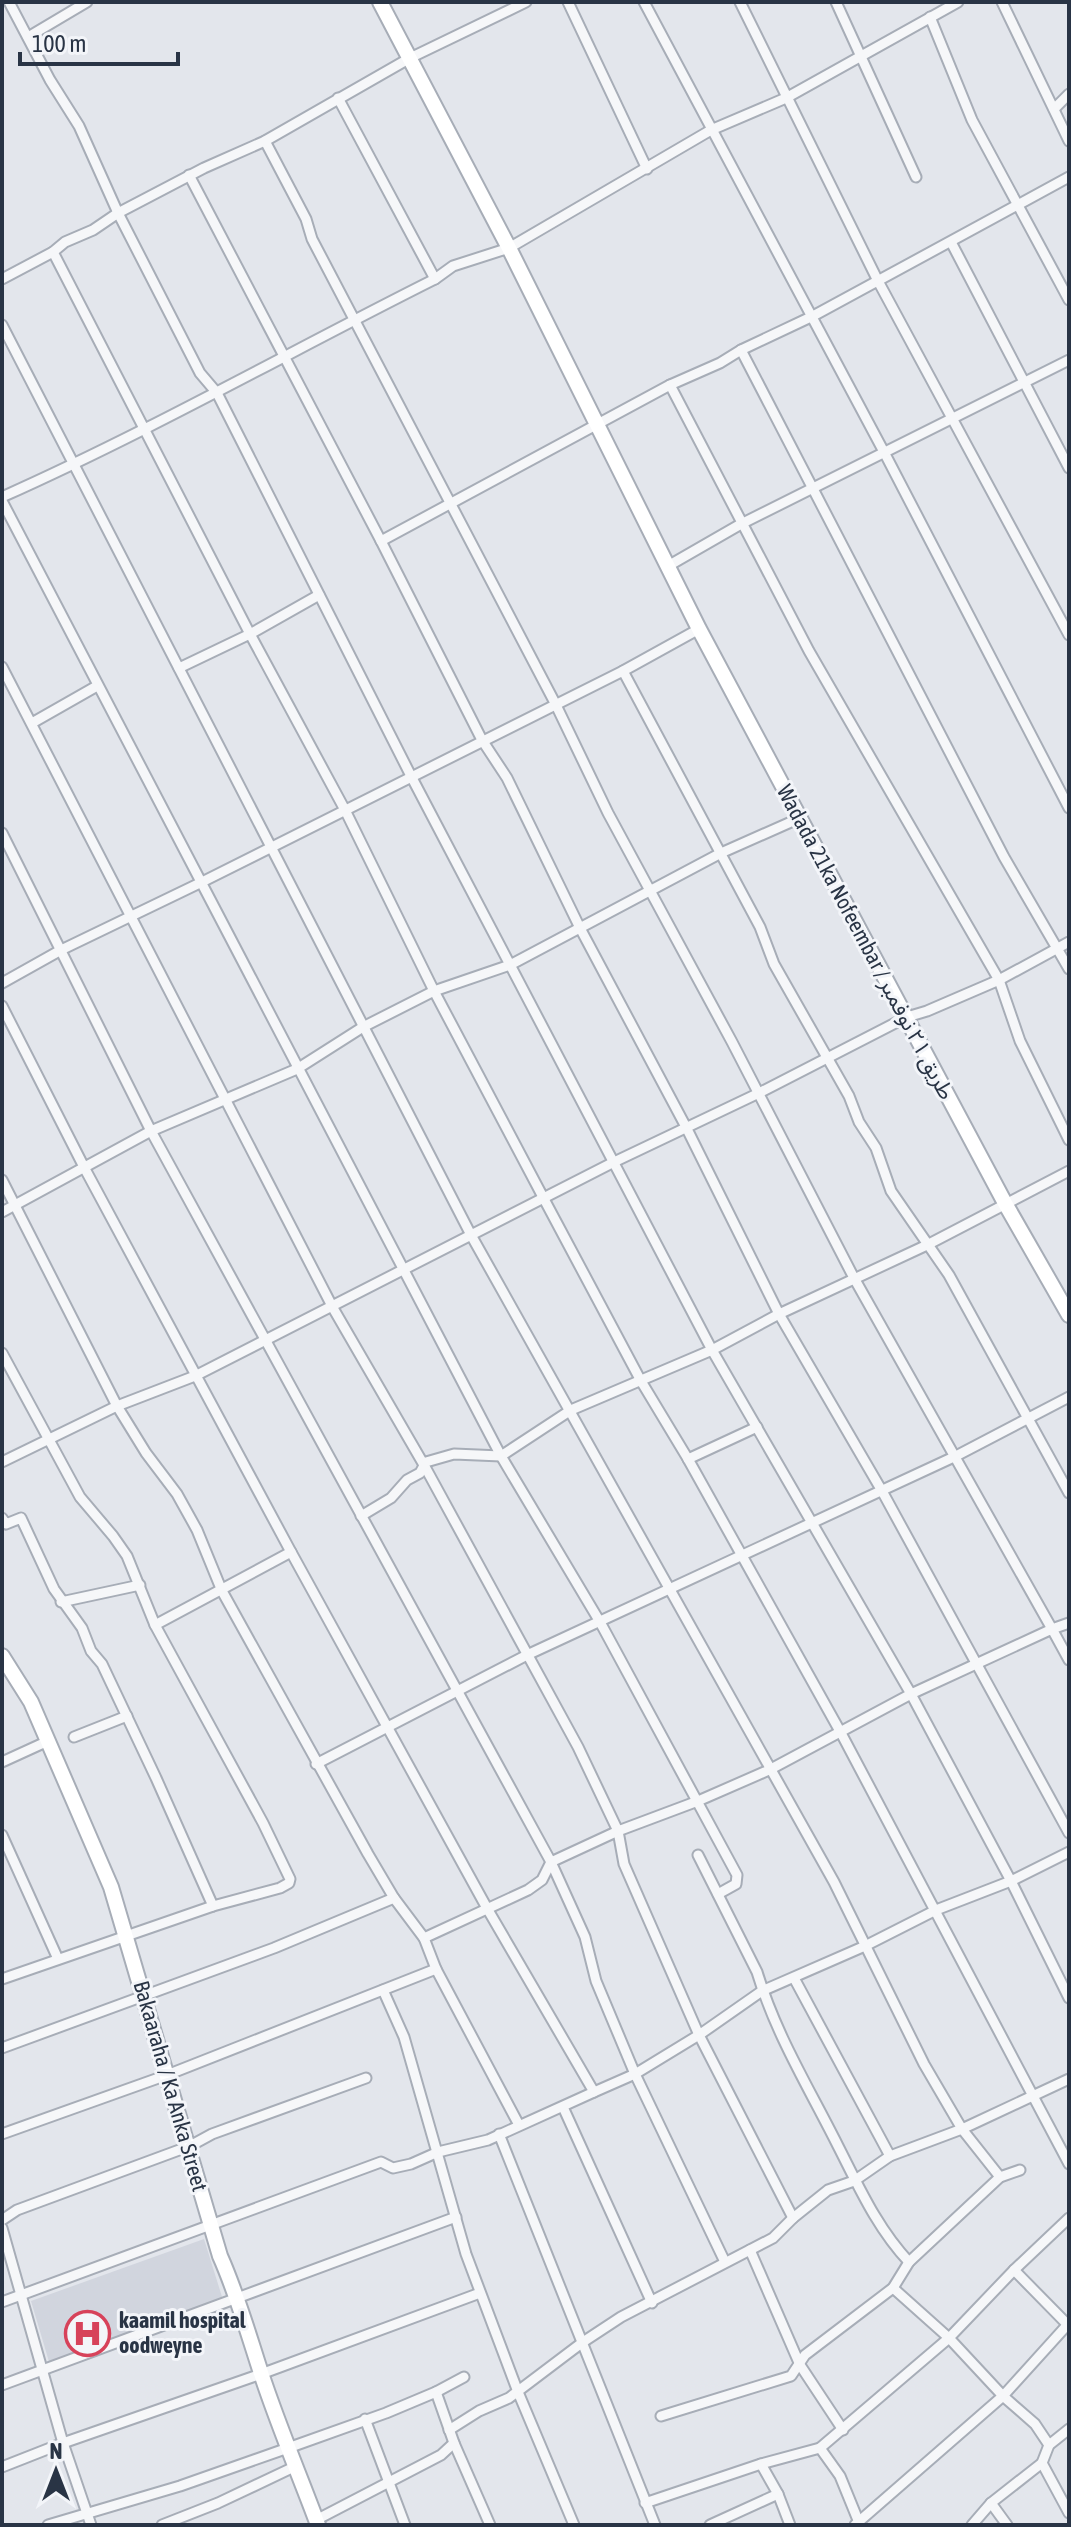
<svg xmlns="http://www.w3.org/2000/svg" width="1071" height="2527" font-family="'Asap Condensed','Noto Sans Arabic',sans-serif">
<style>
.built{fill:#d1d5de}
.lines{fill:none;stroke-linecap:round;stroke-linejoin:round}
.street-casing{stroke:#a7adb7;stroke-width:13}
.secondary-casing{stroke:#a7adb7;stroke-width:18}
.street{stroke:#f6f7f9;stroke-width:9}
.secondary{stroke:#fff;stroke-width:14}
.labels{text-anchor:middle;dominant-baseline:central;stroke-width:6;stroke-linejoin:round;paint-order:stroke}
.street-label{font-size:22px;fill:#293445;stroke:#f3f5f9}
.poi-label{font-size:22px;font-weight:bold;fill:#293445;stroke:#f3f5f9;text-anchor:start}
</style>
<rect width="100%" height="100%" fill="#e3e6ec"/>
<polygon class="built" points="204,2239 223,2300 50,2365 31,2301"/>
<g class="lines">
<defs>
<g id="street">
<polyline points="9,2 50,80 79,126 118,213 200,373 217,393 411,776 712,1350 911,1694 1011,1881 1069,1998"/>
<polyline points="568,2 647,169"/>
<polyline points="644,2 884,452 1069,808"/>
<polyline points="740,2 878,281 1069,635"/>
<polyline points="836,2 916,177"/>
<polyline points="1002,2 1069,141"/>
<polyline points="930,17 972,120 1069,300"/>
<polyline points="28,37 87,2"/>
<polyline points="338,98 435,279"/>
<polyline points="1054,109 1069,94"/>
<polyline points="265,141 306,219 312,239 555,703 608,813 732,1042 854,1278 1052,1629 1069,1623"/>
<polyline points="189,175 381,541 482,740 507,778 580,928 686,1127 779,1314 882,1491 1069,1833"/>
<polyline points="951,242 1069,468"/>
<polyline points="53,252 250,634 345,810 434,991 544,1199 641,1381 688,1459 841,1733 1069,2164"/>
<polyline points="2,279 53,252 65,242 93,230 118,213 204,168 265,141 410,58 526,2"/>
<polyline points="2,325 471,1235 834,1882 924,2064 962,2129 1000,2177"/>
<polyline points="741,350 1004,857 1069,969"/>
<polyline points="670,385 809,651 999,980 1069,942"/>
<path d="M2,497C150,431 291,351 435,279L453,266L509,248L711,130L786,98L958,2"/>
<polyline points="2,501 501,1456 600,1622 737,1875 736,1884 718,1894"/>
<polyline points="381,541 670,385 720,363 741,350 813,316 1069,177"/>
<polyline points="668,566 741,524 1069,360"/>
<polyline points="2,667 333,1308 424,1465 578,1747 618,1831 698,1801 769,1770 911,1694 1052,1629 1069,1660"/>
<polyline points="179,668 250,634 319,595"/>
<polyline points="623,671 760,927 774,964 849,1096 859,1122 876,1148 891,1191 949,1275 1069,1493"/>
<polyline points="32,723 97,686"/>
<polyline points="2,833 151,1131 551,1862 618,1831 624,1864 699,2035 793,2218"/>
<polyline points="2,983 61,950 202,882 623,671 699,629"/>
<polyline points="2,1006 85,1169 291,1552 488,1910 594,2092 635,2074 699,2035 762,1991 865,1946 936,1910 1011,1881 1069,1852"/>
<polyline points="2,1180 117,1406 146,1453 177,1494 197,1530 222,1591 368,1854 394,1898 424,1938 436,1969 519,2125"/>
<polyline points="2,1212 151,1131 297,1069 363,1027 434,991 510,965 721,853 800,818"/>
<polyline points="2,1353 80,1497 113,1536 127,1556 155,1625 263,1823 290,1879 289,1883 280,1888 213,1906 2,1979"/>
<polyline points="688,1459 757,1427"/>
<polyline points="2,1462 117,1406 195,1376 614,1162 759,1093 907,1017 927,1011 999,980 1020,1041 1069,1140"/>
<polyline points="361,1516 391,1498 407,1480 420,1473 426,1462 454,1454 501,1456 571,1410 712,1350 779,1314 927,1245 1069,1171"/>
<polyline points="2,1518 6,1524 21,1518 54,1589 82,1628 91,1651 102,1664 156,1778 213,1906"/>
<polyline points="61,1602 140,1585"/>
<polyline points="155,1625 291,1552"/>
<polyline points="74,1737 127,1716"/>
<polyline points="2,1762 48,1741"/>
<polyline points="316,1764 527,1655 956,1456 1069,1397"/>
<polyline points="2,1835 58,1959"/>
<path d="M698,1855L757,1972C776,2035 809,2088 838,2146C859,2187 877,2228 909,2262"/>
<polyline points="551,1862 585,1937 596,1981 635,2074 725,2262"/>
<polyline points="424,1938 528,1890 542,1880 551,1862"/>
<polyline points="794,1978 890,2156"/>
<polyline points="383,1990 404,2037 466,2254 518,2392 574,2525"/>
<polyline points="2,2048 274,1948 394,1898"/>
<polyline points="563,2107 652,2303"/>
<polyline points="2,2134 167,2075 436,1969"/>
<polyline points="499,2134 655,2525"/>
<polyline points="2,2220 17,2210 190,2146 212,2134 366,2078"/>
<polyline points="2,2228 63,2443 91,2525"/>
<polyline points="750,2250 800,2365 843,2430"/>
<polyline points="1014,2270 1067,2324"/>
<polyline points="893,2288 949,2338 1003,2396 1035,2424 1049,2445"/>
<polyline points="2,2302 381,2162 393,2168 411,2164 438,2152 488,2140 594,2092"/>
<polyline points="2,2385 456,2217"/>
<polyline points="436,2392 454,2443 490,2525"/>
<polyline points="661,2416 791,2376 805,2355 893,2288 909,2262 1000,2177 1020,2170"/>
<polyline points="365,2419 405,2525"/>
<polyline points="449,2430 479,2411 509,2398 583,2342 621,2317 773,2238 793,2218 828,2190 854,2181 890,2156 962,2129 1069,2079"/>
<polyline points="820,2448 840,2476 860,2525"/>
<polyline points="1042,2463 1069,2513"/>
<polyline points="761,2464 778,2494 790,2525"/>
<polyline points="2,2467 63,2443 261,2374 480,2293"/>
<polyline points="645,2503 761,2464 820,2448 949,2338 1014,2270 1069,2218"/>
<polyline points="991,2503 1007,2525"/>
<polyline points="316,2520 441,2455 454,2443"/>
<polyline points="48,2525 180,2486 288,2448 386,2413 436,2392 464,2377"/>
<polyline points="162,2525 218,2503 294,2467"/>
<polyline points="710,2525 778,2494"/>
<polyline points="855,2525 1003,2396 1069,2323"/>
<polyline points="972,2525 991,2503 1042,2463 1049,2445 1069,2429"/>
</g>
<g id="secondary">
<polyline points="380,2 509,248 699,629 1006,1205 1069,1315"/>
<path d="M2,1656L31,1702L111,1887L220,2256C237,2294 248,2333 261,2373C278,2425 299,2474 318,2525"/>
</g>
</defs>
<use href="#street" class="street-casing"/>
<use href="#secondary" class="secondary-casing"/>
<use href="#street" class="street"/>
<use href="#secondary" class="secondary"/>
</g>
<defs>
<symbol id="hospital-ring" viewBox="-11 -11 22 22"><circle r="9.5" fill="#f3f5f9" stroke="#d7425a" stroke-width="1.5"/><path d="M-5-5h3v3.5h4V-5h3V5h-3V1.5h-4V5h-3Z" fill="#d7425a"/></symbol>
</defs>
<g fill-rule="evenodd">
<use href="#hospital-ring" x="62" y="2308" width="51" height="51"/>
</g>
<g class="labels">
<g class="street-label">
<text transform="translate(866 942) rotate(62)">Wadada 21ka Nofeembar / طريق ٢١ نوفمبر</text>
<text transform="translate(171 2086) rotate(74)">Bakaaraha / Ka Anka Street</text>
</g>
<g class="poi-label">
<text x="119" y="2320">kaamil hospital<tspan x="119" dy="25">oodweyne</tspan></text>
</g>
</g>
<rect width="1071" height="2527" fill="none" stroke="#293445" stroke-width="8"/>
<g transform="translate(56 2471)" stroke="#f3f5f9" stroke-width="6" paint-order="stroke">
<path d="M0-6L14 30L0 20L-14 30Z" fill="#293445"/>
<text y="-12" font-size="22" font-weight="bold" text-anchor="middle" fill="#293445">N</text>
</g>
<path d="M20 52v12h158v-12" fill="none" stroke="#293445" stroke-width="4"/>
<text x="32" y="52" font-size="24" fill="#293445" stroke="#f3f5f9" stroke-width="6" paint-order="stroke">100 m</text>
</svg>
